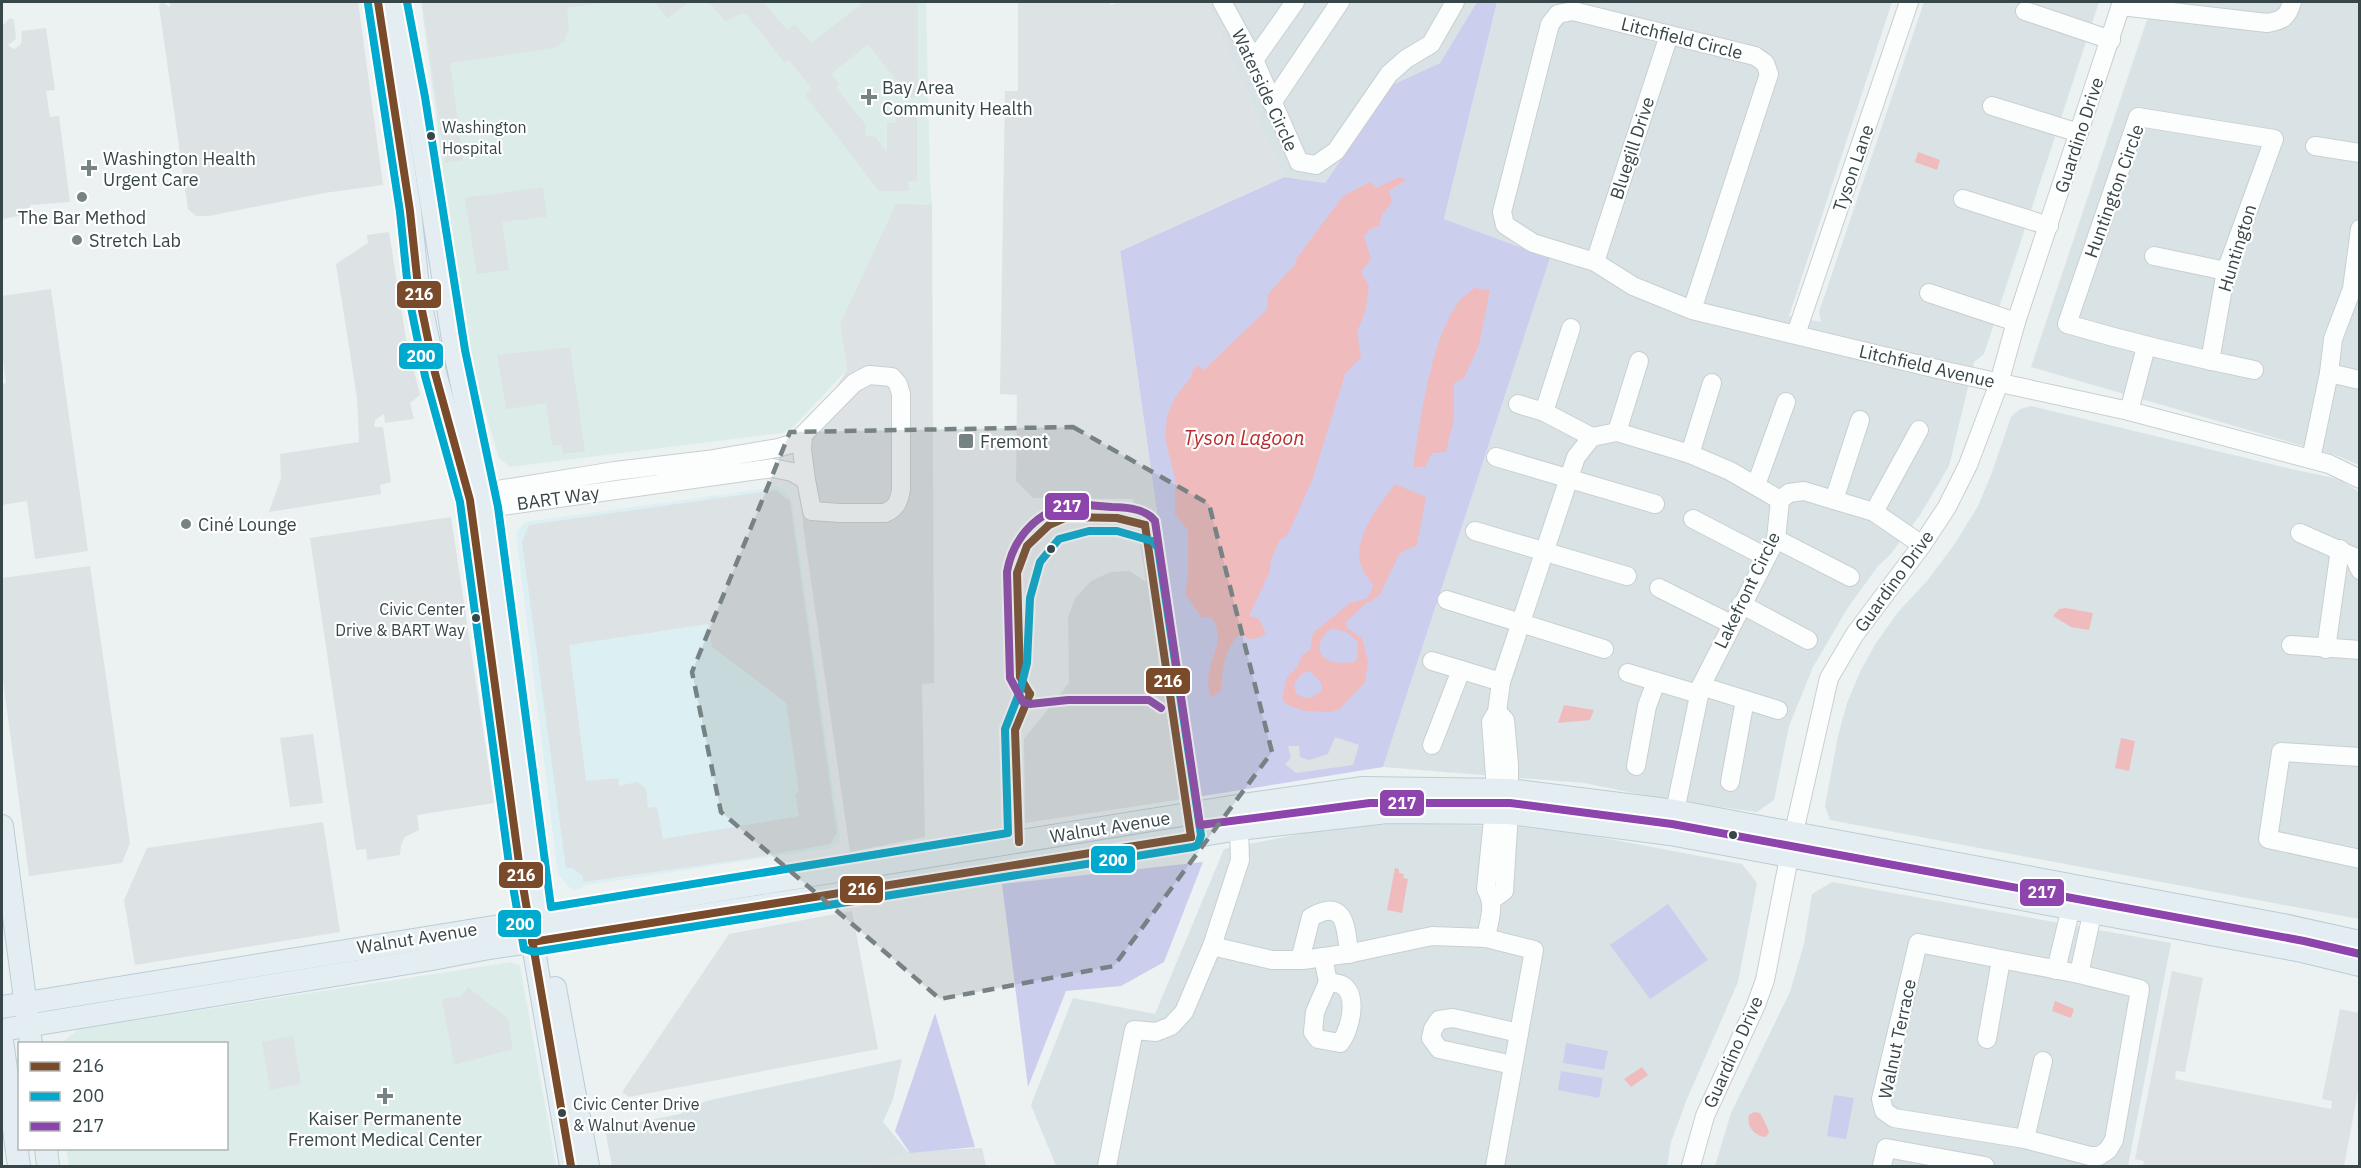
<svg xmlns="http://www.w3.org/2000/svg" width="2361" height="1168" font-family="'IBM Plex Sans',sans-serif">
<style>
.residential{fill:#d9e3e6}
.commercial{fill:#dceff2}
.medical{fill:#dcece9}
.green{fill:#ccceee}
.parking{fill:#dde2e4;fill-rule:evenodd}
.water{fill:#f0bbbd;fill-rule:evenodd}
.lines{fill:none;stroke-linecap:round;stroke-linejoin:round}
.minor-casing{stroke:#c9cfd0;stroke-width:20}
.major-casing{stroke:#b9cdd5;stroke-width:24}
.minor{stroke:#fcfdfd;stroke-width:18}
.major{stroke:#e4eef2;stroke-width:22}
.bus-1-casing{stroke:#fff;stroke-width:12}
.bus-2-casing{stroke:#fff;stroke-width:12}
.bus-3-casing{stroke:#fff;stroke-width:12}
.bus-1{stroke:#7a4b2a;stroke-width:8}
.bus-2{stroke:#00a9ce;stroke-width:8}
.bus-3{stroke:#8e44ad;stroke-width:8}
.marked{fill:#768284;fill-opacity:0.2;stroke:#768284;stroke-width:4.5;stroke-dasharray:12 8;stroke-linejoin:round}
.poi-dot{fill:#768284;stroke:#fff;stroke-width:2}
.bus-dot{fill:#374649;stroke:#fff;stroke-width:2}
.labels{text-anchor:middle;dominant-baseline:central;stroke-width:4.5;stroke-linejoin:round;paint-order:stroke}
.bus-label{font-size:16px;fill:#374649;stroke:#fff;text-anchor:start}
.street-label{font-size:18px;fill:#374649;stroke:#fff}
.poi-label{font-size:18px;fill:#374649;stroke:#fff;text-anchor:start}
.water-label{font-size:20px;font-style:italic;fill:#b82c2d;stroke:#fff}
.line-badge{stroke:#fff;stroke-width:2}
.badge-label{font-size:16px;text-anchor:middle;font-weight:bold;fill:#fff}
</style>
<rect width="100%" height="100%" fill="#ecf1f2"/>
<g class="residential">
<polygon points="1205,2 1477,2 1440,63 1392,85 1325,183 1284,177"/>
<polygon points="1497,2 1892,2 1789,316 1821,322 1819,312 1924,2 2099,2 1984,354 1974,362 1949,466 1920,515 1890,555 1878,566 1847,609 1813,667 1789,726 1774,800 1757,812 1668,800 1584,783 1383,767 1550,258 1444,219"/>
<polygon points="2153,2 2359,2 2359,465 2338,456 2031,367"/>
<polygon points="2031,406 2291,469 2339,479 2359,492 2359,919 1830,820 1825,806 1838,736 1847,703 1860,672 1876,643 1898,612 1927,581 1954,545 1978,506 1991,475 2011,417 2020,409"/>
<polygon points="1400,823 1521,827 1583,834 1742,864 1757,883 1738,982 1687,1099 1671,1142 1667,1166 1056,1166 1031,1105 1073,998 1155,1014 1224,849 1320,830"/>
<polygon points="1832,882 2171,943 2128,1166 1715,1166 1731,1113 1790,992 1804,944 1812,894"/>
<polygon points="902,1059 893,1099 883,1122 908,1152 982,1148 986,1166 612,1166 605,1129 680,1114 706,1101"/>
</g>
<polygon class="commercial" points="777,487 786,492 792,503 840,837 838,843 830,848 588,885 575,890 569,887 558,874 516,533 525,522"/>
<g class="medical">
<polygon points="421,2 926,2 930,179 932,205 896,205 840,324 847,370 793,427 782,433 510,467 499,458 474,373 443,170"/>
<polygon points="511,962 520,966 556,1166 69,1166 66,1149 226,1148 226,1044 60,1044 79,1029"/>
</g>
<g class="green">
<polygon points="1477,2 1497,2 1444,219 1550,258 1383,767 1197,797 1120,251 1284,177 1325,183 1392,85 1440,63"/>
<polygon points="1203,862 1164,962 1121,986 1066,991 1028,1087 1002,884"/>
<polygon points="1668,904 1708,960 1650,999 1610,945"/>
<polygon points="935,1013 975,1147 910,1153 895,1131"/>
<polygon points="1566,1043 1608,1051 1604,1070 1563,1063"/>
<polygon points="1561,1071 1603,1078 1599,1098 1558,1090"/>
<polygon points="1834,1095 1854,1098 1846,1139 1827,1136"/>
</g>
<g class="parking">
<polygon points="162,2 170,7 170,2 358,2 383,185 324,193 209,216 196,216 188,209 159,6"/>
<polygon points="422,2 611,2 567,8 569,28 564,41 555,48 450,63 463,160 445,163"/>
<polygon points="654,2 689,2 668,18"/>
<polygon points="709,2 763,2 787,30 795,24 811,43 864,2 918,2 918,84 915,97 910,97 868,44 831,74 839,84 836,88 865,124 866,136 876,137 887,153 887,123 896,123 896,115 914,101 917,115 917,181 908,181 909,191 879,191 805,95 812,89 789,60 784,62 747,15 741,14 725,21"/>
<polygon points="1018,2 1109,2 1111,5 1120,2 1205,2 1284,177 1120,251 1197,797 1025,823 1024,739 1069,683 1068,618 1075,598 1091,581 1110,572 1130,571 1146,582 1133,499 1033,498 1016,481 1017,395 1000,394 1005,91 1018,91"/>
<polygon points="10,18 14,20 16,39 8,45 12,48 15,49 21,44 22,31 46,28 55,90 46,91 50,117 59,116 70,202 30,205 31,214 2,219 2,26"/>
<polygon points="543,187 547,217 502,222 509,270 477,274 465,198"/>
<polygon points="896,204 932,205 934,683 922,684 925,837 850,852 803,526 798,447 847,370 840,324"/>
<polygon points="389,232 406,339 420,395 410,403 414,419 385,423 384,414 375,420 374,427 383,427 391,482 380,485 381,494 269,512 281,478 280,454 359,442 357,398 336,264 368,243 367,235"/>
<polygon points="51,289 88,551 35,559 27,501 2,505 2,384 6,383 2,352 2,296"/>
<polygon points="570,347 585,451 563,454 561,445 552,445 546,403 506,409 497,355"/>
<path d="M776,490L790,501L837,833L830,844L746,859L583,882V876L572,868H566L522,542L529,525ZM708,624L712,647L786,703L799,792L795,794L799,816L663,839L657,807L648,808L646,789L637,782L619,786L618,778L586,781L569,645Z"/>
<polygon points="451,517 494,803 417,815 419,830 405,837 401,845 400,855 367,860 366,849 356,850 310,538"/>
<polygon points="90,566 130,843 122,863 29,876 2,672 2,578"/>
<polygon points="313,734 323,803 290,807 280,738"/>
<polygon points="1335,737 1359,745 1353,765 1296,773 1285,764 1291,758 1288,746 1299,746 1300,757 1309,760 1328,754"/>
<polygon points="323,822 340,932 135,965 124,900 147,848"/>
<polygon points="852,911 878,1049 629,1097 622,1092 729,934"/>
<polygon points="2172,971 2203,978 2185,1072 2176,1071 2175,1079 2331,1109 2332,1101 2322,1099 2340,1009 2359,1013 2359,1086 2344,1166 2143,1166 2144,1161 2135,1159"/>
<polygon points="468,987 508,1019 513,1049 454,1065 442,999 461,996"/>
<polygon points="293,1036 301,1084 270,1090 262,1042"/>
<polygon points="981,1150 985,1166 853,1166 853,1165 910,1153"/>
</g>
<g class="water">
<polygon points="1918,152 1940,160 1937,170 1915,162"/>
<path d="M1400,177L1406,180L1389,191L1392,202L1382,214L1379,226L1370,229L1364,236L1371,259L1361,272L1369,286L1366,309L1357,332L1361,357L1345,374L1313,478L1288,534L1279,541L1270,563V571L1249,616L1258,618L1266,633C1257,641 1248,640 1239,635C1225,648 1222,672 1221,690L1211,698C1208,688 1207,679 1210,669C1214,650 1225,635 1211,617L1202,618L1185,594L1188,576V530L1175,515V478L1165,439L1167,416L1176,396L1192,376V371L1198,365L1204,370L1267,309L1268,294L1296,263V259L1343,196L1370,182L1376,188Z"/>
<path d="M1475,288L1490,290L1479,345L1464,378L1454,383V418L1446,452L1432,453L1425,467H1413C1421,419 1430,337 1461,299C1465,295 1471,291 1475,288Z"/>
<path d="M1395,484L1426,497L1417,545L1400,553L1379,596L1364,605L1346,622L1347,628L1362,638L1368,662L1365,682L1340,709L1331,712L1305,711L1288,705L1282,699L1286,679L1298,666L1302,655L1310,650L1313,633L1350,603L1368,598L1373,585C1369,579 1363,572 1361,565C1351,540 1381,503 1395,484ZM1333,628L1346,632L1357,641L1358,656L1355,662C1347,663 1333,664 1326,659C1313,651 1322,632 1333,628ZM1310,671L1321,683L1322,690L1312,698H1305L1296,694L1294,684L1301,674Z"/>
<polygon points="2066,608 2093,613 2089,630 2071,627 2053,616 2059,609"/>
<polygon points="1564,705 1594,710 1590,720 1558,723"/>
<polygon points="2121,738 2135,741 2129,771 2115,768"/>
<polygon points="1395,868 1399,869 1399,873 1404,874 1403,878 1408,879 1402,913 1387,910"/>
<polygon points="2055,1001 2074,1009 2071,1018 2052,1011"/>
<polygon points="1642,1067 1648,1075 1631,1087 1624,1079"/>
<path d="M1754,1112L1760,1113C1761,1115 1768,1128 1769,1132L1766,1137C1755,1136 1746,1127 1749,1115Z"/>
</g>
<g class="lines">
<defs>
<g id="minor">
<polyline points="1222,2 1254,60 1299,162 1316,165 1336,151 1389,74 1406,59 1431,44 1455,2"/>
<path d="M2121,6L2267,23C2282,21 2288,17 2292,2"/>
<polyline points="2025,11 2111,40"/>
<polyline points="1254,60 1295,2"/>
<polyline points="1272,103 1340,2"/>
<polyline points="1992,106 2079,133"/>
<polyline points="2315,146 2360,153"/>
<polyline points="1963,199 2049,226"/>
<polyline points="2154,256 2226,271"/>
<polyline points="1595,262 1669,35"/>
<polyline points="1929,293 2016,322"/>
<polyline points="1692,310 1769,74 1765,63 1755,56 1573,11 1558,14 1550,24 1502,212 1505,225 1533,243 1595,262 1633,286 1692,310 1950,372 2129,411 2329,464 2360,479"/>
<polyline points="1796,334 1909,2"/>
<path d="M2210,361L2226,271L2274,139L2138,117L2067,324C2129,342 2191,357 2254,370"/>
<polyline points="2329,373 2360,380"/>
<path d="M869,375L892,377L898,384L901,394V490C899,501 896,509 885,513H840L812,511L806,480L792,472L773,468L488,508L470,500L485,492L615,471L707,460L778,448L791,444L803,435L854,383Z"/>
<polyline points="1518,404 1544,412 1592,437"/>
<polyline points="2129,411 2146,347"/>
<polyline points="1544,412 1571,328"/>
<polyline points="1617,432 1639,361"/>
<polyline points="803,435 802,450 806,480"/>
<polyline points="1690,454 1712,383"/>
<polyline points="1496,457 1655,504"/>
<polyline points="2311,459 2329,373 2333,339 2352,289 2360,229"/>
<polyline points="1756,485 1786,402"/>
<polyline points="1780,500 1789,493 1804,491 1874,512 1922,545"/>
<polyline points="1834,500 1860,420"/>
<polyline points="1874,512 1919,430"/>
<polyline points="1693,519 1766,557"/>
<polyline points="1475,531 1627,576"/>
<polyline points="2300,533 2354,557 2360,570"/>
<polyline points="1776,539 1850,577"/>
<polyline points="1659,588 1731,624"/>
<polyline points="1447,600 1604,649"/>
<polyline points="1741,604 1808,640"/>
<polyline points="2291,645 2360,650"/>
<polyline points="2326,649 2340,549"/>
<polyline points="1432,661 1501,682"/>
<polyline points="1628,673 1698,694"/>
<polyline points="1701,686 1778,710"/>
<polyline points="1432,745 1461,670"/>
<polyline points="2360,757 2281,752 2268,839 2360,859"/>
<polyline points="1636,766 1647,706 1656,682"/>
<polyline points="1730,782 1745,700"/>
<polyline points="1493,899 1504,891 1509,813 1509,764 1505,720 1497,712"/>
<path d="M1486,938C1489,920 1496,905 1486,889L1496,790L1491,722L1497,712L1501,682L1576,457L1592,437L1617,432L1690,454L1730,471L1780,500L1776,539L1701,686L1675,811"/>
<polygon points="1918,943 2079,974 2140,989 2114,1140 2108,1150 2099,1156 2090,1156 2025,1139 1894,1118 1884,1111 1881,1099"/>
<polyline points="1212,946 1272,960 1303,960 1352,953 1432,936 1486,938 1534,950 1495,1166"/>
<path d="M1323,957L1328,982C1332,983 1339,983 1342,985C1359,995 1350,1031 1340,1043L1318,1039L1313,1032L1315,1012L1328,982"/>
<path d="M1300,960L1311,917C1346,897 1346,928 1349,954"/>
<polyline points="2056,970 2074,895"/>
<polyline points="2079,974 2097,891"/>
<polyline points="1987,1039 2001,960"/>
<polyline points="1513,1065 1439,1049 1431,1038 1433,1029 1439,1020 1453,1018 1519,1033"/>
<polyline points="2025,1139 2043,1061"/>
<polyline points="1107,1166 1134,1030 1156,1032 1171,1026 1184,1012 1212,946 1240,860 1239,829"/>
<polyline points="1691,1166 1705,1116 1756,1005 1765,980 1794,832 1829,678 1855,634 1922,545 1947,507 1968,465 1999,383 2016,322 2122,2"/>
<polyline points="1882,1166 1886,1148 1985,1166"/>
</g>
<g id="major">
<polyline points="378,2 410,211 419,296 435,373 470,500 519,863 571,1166"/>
<polyline points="396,2 415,99 455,352 488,508 542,914"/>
<polyline points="2,826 31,1044"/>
<polyline points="555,988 588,1166"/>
<polyline points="2,1007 1249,804 1363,788 1510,790 1675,811 2283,925 2360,942"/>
<polyline points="2,1030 432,959 484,949 864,890 1239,829 1387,812 1509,813 1670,834 2302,951 2360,965"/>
<polyline points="2,1040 19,1166"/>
<polyline points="46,1148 48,1166"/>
</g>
</defs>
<use href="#minor" class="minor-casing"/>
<use href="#major" class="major-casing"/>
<use href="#minor" class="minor"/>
<use href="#major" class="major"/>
<defs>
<g id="bus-1">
<polyline points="378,2 410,211 419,296 435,373 470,500 519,863 571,1166"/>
<polyline points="1145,525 1191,837"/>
<polyline points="1030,694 1020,677 1017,573 1027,546 1049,525 1067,517 1117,518 1145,525"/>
<polyline points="1019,842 1015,730 1030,694"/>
<polyline points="532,942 1191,837"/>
</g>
<polyline id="bus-2" points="368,4 400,212 409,298 425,376 460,502 509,864 524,949 534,952 1193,847 1198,845 1201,835 1158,548 1152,541 1117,531 1089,531 1059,539 1040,562 1030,598 1027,663 1020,691 1005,729 1008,833 551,907 498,507 465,350 425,97 407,2"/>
<path id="bus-3" d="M1161,708L1149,700H1068L1030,704L1023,702L1010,678L1007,572C1012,542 1033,514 1065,507C1079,503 1097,506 1112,507C1125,507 1146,509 1155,521L1200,825L1370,803H1510L1672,824L2304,941L2360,954"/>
</defs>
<use href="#bus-1" class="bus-1-casing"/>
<use href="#bus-2" class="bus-2-casing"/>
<use href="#bus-3" class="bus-3-casing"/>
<use href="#bus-1" class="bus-1"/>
<use href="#bus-2" class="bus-2"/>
<use href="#bus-3" class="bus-3"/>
</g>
<path class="marked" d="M1073,427L1209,504L1272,752L1114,966L940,999L721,812L692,672L790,432Z"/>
<g class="poi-dot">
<path d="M866 88h6v6h6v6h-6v6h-6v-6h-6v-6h6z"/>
<path d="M86 159h6v6h6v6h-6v6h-6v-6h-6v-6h6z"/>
<circle cx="82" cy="197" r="6"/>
<circle cx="77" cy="240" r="6"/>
<rect x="958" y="433" width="16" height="16" rx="3"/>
<circle cx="186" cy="524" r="6"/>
<path d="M382 1087h6v6h6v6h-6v6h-6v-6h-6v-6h6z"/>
</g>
<g class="bus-dot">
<circle cx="431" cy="136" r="5"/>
<circle cx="1051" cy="549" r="5"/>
<circle cx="476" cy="618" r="5"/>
<circle cx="1733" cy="835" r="5"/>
<circle cx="562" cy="1113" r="5"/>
</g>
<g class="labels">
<g class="bus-label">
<text x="442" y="127">Washington<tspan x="442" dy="21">Hospital</tspan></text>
<text x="465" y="609" text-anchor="end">Civic Center<tspan x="465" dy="21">Drive &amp; BART Way</tspan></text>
<text x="573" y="1104">Civic Center Drive<tspan x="573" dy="21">&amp; Walnut Avenue</tspan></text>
</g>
<g class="street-label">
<text transform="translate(1682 38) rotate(14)">Litchfield Circle</text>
<text transform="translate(1265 90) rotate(65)">Waterside Circle</text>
<text transform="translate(2079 135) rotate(-72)">Guardino Drive</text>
<text transform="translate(1632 148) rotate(-72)">Bluegill Drive</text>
<text transform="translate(1853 168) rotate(-71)">Tyson Lane</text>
<text transform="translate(2114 191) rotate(-70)">Huntington Circle</text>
<text transform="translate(2237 248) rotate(-73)">Huntington</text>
<text transform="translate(1927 366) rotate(13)">Litchfield Avenue</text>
<text transform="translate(558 498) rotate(-8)">BART Way</text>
<text transform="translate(1894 581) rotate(-54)">Guardino Drive</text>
<text transform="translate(1747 590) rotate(-64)">Lakefront Circle</text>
<text transform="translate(1110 827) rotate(-9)">Walnut Avenue</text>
<text transform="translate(417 938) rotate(-9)">Walnut Avenue</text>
<text transform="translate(1897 1039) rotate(-78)">Walnut Terrace</text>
<text transform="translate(1733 1052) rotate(-66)">Guardino Drive</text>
</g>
<g class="poi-label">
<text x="882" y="87">Bay Area<tspan x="882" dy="21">Community Health</tspan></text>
<text x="103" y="158">Washington Health<tspan x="103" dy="21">Urgent Care</tspan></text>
<text x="82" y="217" text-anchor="middle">The Bar Method</text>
<text x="89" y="240">Stretch Lab</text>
<text x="980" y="441">Fremont</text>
<text x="198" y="524">Ciné Lounge</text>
<text x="385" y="1118" text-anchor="middle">Kaiser Permanente<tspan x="385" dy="21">Fremont Medical Center</tspan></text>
</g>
<g class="water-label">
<text x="1244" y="437">Tyson Lagoon</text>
</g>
</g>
<g class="line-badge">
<rect x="396" y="280" width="46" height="29" rx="6" fill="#7a4b2a"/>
<rect x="398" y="342" width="46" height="28" rx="6" fill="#00a9ce"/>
<rect x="1044" y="492" width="46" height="29" rx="6" fill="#8e44ad"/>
<rect x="1145" y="667" width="46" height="28" rx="6" fill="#7a4b2a"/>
<rect x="1379" y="789" width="46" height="28" rx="6" fill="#8e44ad"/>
<rect x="1090" y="845" width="46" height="29" rx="6" fill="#00a9ce"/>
<rect x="498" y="861" width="46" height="28" rx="6" fill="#7a4b2a"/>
<rect x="839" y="875" width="45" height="29" rx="6" fill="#7a4b2a"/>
<rect x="2019" y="878" width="46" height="29" rx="6" fill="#8e44ad"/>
<rect x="497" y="909" width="45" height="29" rx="6" fill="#00a9ce"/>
</g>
<g class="badge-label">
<text x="419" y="300">216</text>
<text x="421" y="362">200</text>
<text x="1067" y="512">217</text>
<text x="1168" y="687">216</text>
<text x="1402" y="809">217</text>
<text x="1113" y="866">200</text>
<text x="521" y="881">216</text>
<text x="862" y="895">216</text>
<text x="2042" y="898">217</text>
<text x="520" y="930">200</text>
</g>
<rect width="2361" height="1168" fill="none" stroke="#374649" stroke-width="6"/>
<rect x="18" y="1042" width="210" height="108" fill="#ffffff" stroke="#afb5b6" stroke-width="1.5"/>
<rect x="30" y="1062" width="30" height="9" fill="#7a4b2a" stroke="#afb5b6" stroke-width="1.5"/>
<text x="72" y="1072" font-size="18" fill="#374649">216</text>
<rect x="30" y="1092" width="30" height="9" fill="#00a9ce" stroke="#afb5b6" stroke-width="1.5"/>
<text x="72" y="1102" font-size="18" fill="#374649">200</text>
<rect x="30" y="1122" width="30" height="9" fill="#8e44ad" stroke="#afb5b6" stroke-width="1.5"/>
<text x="72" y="1132" font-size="18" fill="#374649">217</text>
</svg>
